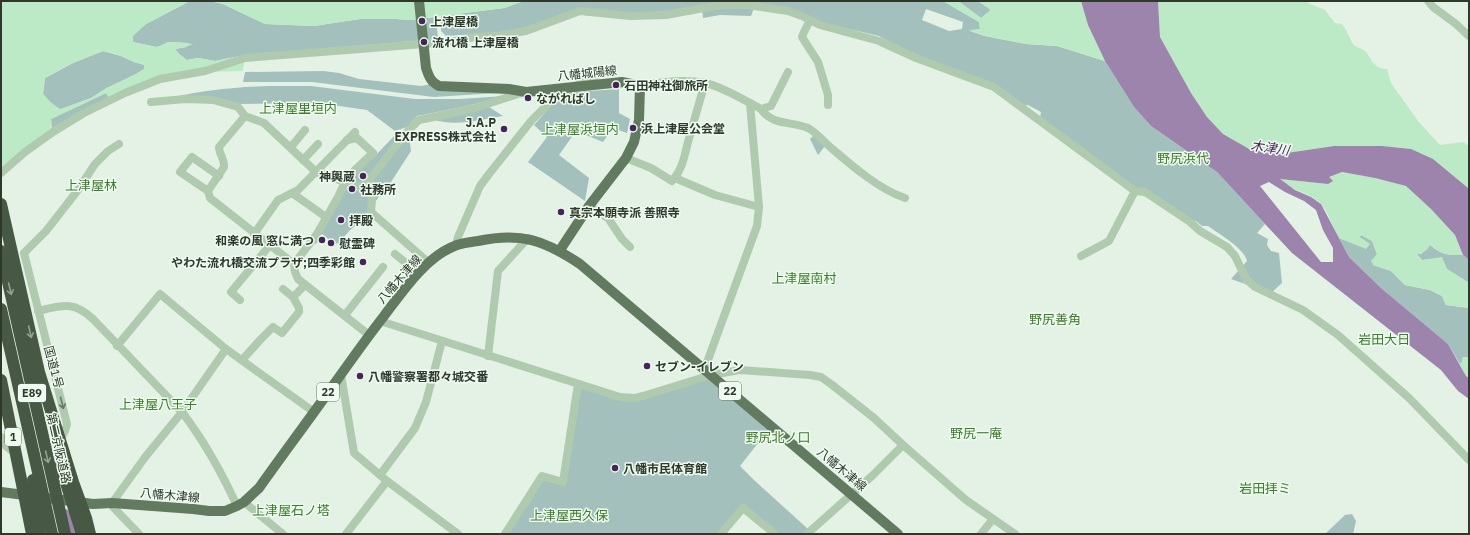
<svg xmlns="http://www.w3.org/2000/svg" width="1470" height="535" font-family="'IBM Plex Sans','Noto Sans JP',sans-serif">
<style>
.green{fill:#a3c0bd;fill-rule:evenodd}
.sand{fill:#bdeac6;fill-rule:evenodd}
.water{fill:#9c84ad;fill-rule:evenodd}
.lines{fill:none;stroke-linecap:round;stroke-linejoin:round}
.river{stroke:#9c84ad;stroke-width:10}
.minor{stroke:#afcaaf;stroke-width:8}
.major{stroke:#627a5f;stroke-width:10}
.highway{stroke:#475944;stroke-width:12}
.highway-bridge{stroke:#475944;stroke-width:12}
.oneway{stroke:#93a191}
.oneway2{stroke:#687a67}
.poi-dot{fill:#442558;stroke:#effaf0;stroke-width:1.5}
.labels{text-anchor:middle;dominant-baseline:central;stroke-width:3;stroke-linejoin:round;paint-order:stroke}
.shield{fill:#effaf0;stroke:#687367;stroke-width:1}
.shield-label{font-size:11px;font-weight:bold;fill:#2e392c}
.poi-label{font-size:12px;font-weight:bold;fill:#2e392c;stroke:#effaf0;text-anchor:start}
.street-label{font-size:12px;fill:#2e392c;stroke:#effaf0}
.neighbourhood-label{font-size:13px;fill:#3d7c2b;stroke:#effaf0}
.water-label{font-size:13px;font-style:italic;fill:#442558;stroke:#effaf0}
</style>
<rect width="100%" height="100%" fill="#e3f2e4"/>
<g class="green">
<polygon points="190,1 210,1 223,4 265,24 314,26 360,19 396,19 410,20 436,17 438,39 245,55 215,61 198,58 187,60 179,54 175,49 186,47 188,43 168,42 160,46 156,47 133,42 132,36 146,24"/>
<path d="M524,1H943L979,22L980,29L970,31L985,36L1026,44L1057,46L1105,61L1134,107L1151,126L1217,172L1265,224L1257,233L1268,239L1267,245L1271,251L1279,253L1282,283L1271,293L1231,279L1247,261C1244,248 1219,234 1208,226H1202L1196,221L1185,220L1138,191L1040,118L1041,112L1028,105L1023,106L995,85L920,58L879,36L819,22L802,13L754,8L751,16L720,15L703,18L702,8L674,11L632,13L601,10L505,32L446,36L441,31V16L504,8ZM926,9L963,22L962,29L949,31L922,20Z"/>
<polygon points="958,1 978,1 991,10 981,18"/>
<polygon points="103,51 121,56 134,62 145,65 144,69 136,74 105,89 91,98 60,110 50,102 43,94 45,78 73,63"/>
<polygon points="323,71 339,73 359,79 421,86 427,85 431,83 514,92 434,97 312,82 243,82 245,72"/>
<path d="M270,86H311L415,99H459L505,96L467,106L417,116L407,127L395,131L367,110L319,103L239,104L170,98C203,90 236,87 270,86Z"/>
<polygon points="619,89 619,113 630,119 627,133 613,128 603,142 576,131 559,155 589,178 585,201 528,162 547,137 534,125 550,107 574,92"/>
<polygon points="106,93 109,98 52,128 51,119"/>
<path d="M489,107L503,116C480,120 453,127 432,119Z"/>
<polygon points="396,134 409,137 411,151 391,182 384,189 363,220 350,230 339,243 335,244 322,234 316,244 314,243 356,173 376,155"/>
<polygon points="814,135 825,146 818,155 810,139"/>
<polygon points="1361,235 1372,241 1377,254 1373,265 1391,271 1405,285 1430,290 1442,296 1446,305 1469,308 1469,357 1463,357 1462,362 1460,364 1448,344 1381,288 1349,257 1339,238 1366,248 1359,237"/>
<path d="M1430,245C1442,255 1448,255 1463,255L1469,260V283L1447,269L1436,259L1422,260L1416,253L1421,254Z"/>
<polygon points="710,378 769,429 740,466 755,481 808,529 803,534 779,534 744,504 718,534 508,534 543,480 565,485 581,388 618,400"/>
<polygon points="1352,514 1356,521 1353,534 1325,534 1345,515"/>
</g>
<g class="sand">
<path d="M1,1H190L146,24L133,36V42L156,47L160,46L168,42H175L193,44L186,47L175,49L179,54L187,60L198,58L215,61L245,55L243,71L206,72L165,81L109,98L106,93L51,119L52,128L1,167ZM103,51L121,56L134,62L144,65V69L136,74L105,89L91,98L60,109L50,102L43,94L45,78L73,63Z"/>
<polygon points="210,1 524,1 504,8 410,20 396,19 360,19 314,26 265,24 223,4"/>
<polygon points="943,1 958,1 981,18 991,10 978,1 1081,1 1088,25 1105,61 1057,46 1026,44 985,36 969,30 980,29 979,22"/>
<path d="M1158,1H1309L1308,3L1325,10L1335,23L1342,24C1347,30 1349,37 1353,44C1356,48 1363,48 1366,52C1373,61 1373,68 1387,69L1391,83L1418,121L1440,145L1463,142L1469,146V190L1411,149L1382,146H1334L1280,154L1251,150L1223,134L1207,117L1191,93L1160,37Z"/>
<path d="M1342,172L1375,178L1406,186L1431,209L1455,235L1463,255C1448,255 1442,255 1430,245C1426,252 1423,253 1416,254L1422,260L1442,257L1447,269L1469,283V308L1446,305L1442,296L1430,290L1405,285L1391,271L1373,265L1371,261L1377,254L1372,241L1361,235L1360,237L1370,244L1366,249L1339,238C1333,228 1329,214 1322,205C1312,193 1291,191 1280,179L1328,184V177Z"/>
<polygon points="1463,357 1469,357 1469,378 1466,376 1460,364 1462,362"/>
</g>
<path class="water" d="M1081,1H1158L1160,37L1191,93L1207,117L1223,134L1251,150L1280,154L1334,146H1382L1411,149L1433,159L1468,188L1469,190V260L1463,255L1455,235L1431,209L1406,186L1375,178L1342,172L1329,177L1333,181L1328,184L1280,179L1295,190L1311,197L1321,204L1349,257L1381,288L1448,344L1466,376L1469,378V399L1458,391L1441,370L1292,253L1217,172L1151,126L1134,107L1105,61L1088,25ZM1269,182L1285,192L1304,201L1316,210L1323,230L1333,248V262H1321L1260,186Z"/>
<g class="lines">
<polyline class="river" points="65,514 73,534"/>
<g class="minor">
<polyline points="1428,1 1433,7 1456,24 1469,36"/>
<polyline points="810,20 804,32 802,37 818,62 828,95 828,105"/>
<path d="M640,86C660,82 685,79 705,83C721,86 746,101 761,109C772,126 792,121 808,128C816,132 822,140 829,146C850,164 878,189 905,198"/>
<polyline points="151,102 186,99 213,100 238,107 245,116 264,123 316,172 345,182 350,182 362,189 406,133 419,120 472,109 524,92"/>
<polyline points="761,109 771,106 788,72"/>
<path d="M245,116L219,147C219,154 225,160 224,167L208,191L210,198L294,264"/>
<polyline points="347,140 357,138 373,153 355,170 345,182 338,197 317,234 294,264 295,272 298,279 369,335"/>
<polyline points="291,147 305,130"/>
<path d="M626,158L651,168L672,181C684,168 685,151 690,135C695,117 700,100 705,83"/>
<polyline points="303,160 318,144"/>
<polyline points="1,173 25,152 53,132 84,113 125,93 160,79 205,71 245,58 450,42 475,37 496,36 526,31 580,11 630,16 666,15 720,5 748,5 788,11 802,16 820,25 879,41 916,58 994,87 1135,191 1145,192 1190,222 1200,231 1227,247 1235,256 1246,279 1255,287 1303,310 1338,335 1409,398 1469,460"/>
<polyline points="675,178 715,195 759,207"/>
<polyline points="369,181 372,199 371,212 429,263"/>
<polyline points="208,191 180,172 192,157 219,176"/>
<polyline points="292,193 326,217"/>
<polyline points="589,206 608,218 622,239 630,247"/>
<polyline points="254,234 278,200 298,190 355,132"/>
<polyline points="456,245 458,237 480,186 489,174 531,121 548,104 580,83 596,76 603,70"/>
<polyline points="395,254 418,273"/>
<polyline points="1081,256 1109,241 1135,191"/>
<polyline points="283,289 293,297"/>
<polyline points="240,300 231,292 270,245"/>
<path d="M38,311C62,305 74,301 93,319L182,412C204,441 222,473 237,506"/>
<polyline points="345,315 383,267"/>
<polyline points="380,321 620,397 635,398 643,396 711,375 740,370 810,375 821,377 831,384 874,418 903,445 966,500 1015,534"/>
<polyline points="117,346 160,294 226,349 314,412"/>
<polyline points="488,356 498,271 528,238"/>
<polyline points="242,360 261,339 273,327 282,333 299,312 299,308 293,297 305,285"/>
<polyline points="705,368 757,226 759,207 750,103"/>
<polyline points="341,375 354,453 387,481 458,534"/>
<polyline points="1,437 2,443 16,454"/>
<polyline points="60,440 65,431 67,424 24,253 46,231 78,190 95,164 108,151 119,144"/>
<polyline points="380,475 415,428 426,402 442,341"/>
<polyline points="244,502 283,534"/>
<polyline points="139,534 113,507 112,503 146,456 182,412 226,349"/>
<polyline points="346,534 387,481"/>
<polyline points="505,534 542,476 563,482 578,384"/>
<polyline points="721,534 743,508 775,534"/>
<polyline points="807,534 872,476 903,445"/>
<polyline points="981,534 993,519"/>
</g>
<g class="major">
<path d="M419,1L426,68C429,77 431,82 439,86L509,89L526,92L622,82L640,86L639,120L634,142L626,158L589,206L560,250"/>
<path d="M1,492L93,504L112,503L193,509L209,511H225L237,506L244,502L259,488C283,454 308,421 332,387C349,363 366,339 384,316C403,291 426,256 457,245C463,243 471,242 478,241C521,232 544,240 580,264L898,534"/>
</g>
<g class="highway">
<polyline points="1,204 39,372 73,482 86,518 90,534"/>
<polyline points="1,380 32,534"/>
</g>
<g class="highway-bridge">
<polyline points="1,251 65,534"/>
<polyline points="1,309 52,534"/>
<polyline points="60,464 82,534"/>
<polyline points="33,480 40,534"/>
</g>
</g>
<defs><path id="oneway-shaft" d="M-6 0H5M1.5-3L5.5 0L1.5 3" fill="none" stroke-width="1.6" stroke-linecap="round" stroke-linejoin="round"/></defs>
<g class="oneway">
<use href="#oneway-shaft" transform="translate(10 289) rotate(77)"/>
<use href="#oneway-shaft" transform="translate(30 332) rotate(77)"/>
<use href="#oneway-shaft" transform="translate(47 457) rotate(77)"/>
</g>
<use class="oneway2" href="#oneway-shaft" transform="translate(62 403) rotate(76)"/>
<g class="poi-dot">
<circle cx="422" cy="21" r="4"/>
<circle cx="424" cy="42" r="4"/>
<circle cx="616" cy="85" r="4"/>
<circle cx="528" cy="98" r="4"/>
<circle cx="633" cy="128" r="4"/>
<circle cx="504" cy="129" r="4"/>
<circle cx="363" cy="176" r="4"/>
<circle cx="352" cy="189" r="4"/>
<circle cx="561" cy="212" r="4"/>
<circle cx="341" cy="220" r="4"/>
<circle cx="322" cy="240" r="4"/>
<circle cx="331" cy="243" r="4"/>
<circle cx="363" cy="262" r="4"/>
<circle cx="647" cy="366" r="4"/>
<circle cx="360" cy="376" r="4"/>
<circle cx="615" cy="468" r="4"/>
</g>
<g class="labels">
<g class="shield">
<rect x="719" y="382" width="22" height="18" rx="3"/>
<rect x="317" y="383" width="22" height="18" rx="3"/>
<rect x="18" y="384" width="28" height="18" rx="3"/>
<rect x="5" y="428" width="16" height="18" rx="3"/>
</g>
<g class="shield-label">
<text x="730" y="391">22</text>
<text x="328" y="392">22</text>
<text x="32" y="393">E89</text>
<text x="13" y="437">1</text>
</g>
<g class="poi-label">
<text x="430" y="21">上津屋橋</text>
<text x="432" y="42">流れ橋 上津屋橋</text>
<text x="624" y="85">石田神社御旅所</text>
<text x="536" y="98">ながればし</text>
<text x="496" y="122" text-anchor="end">J.A.P<tspan x="496" dy="14">EXPRESS株式会社</tspan></text>
<text x="641" y="128">浜上津屋公会堂</text>
<text x="355" y="176" text-anchor="end">神輿蔵</text>
<text x="360" y="189">社務所</text>
<text x="569" y="212">真宗本願寺派 善照寺</text>
<text x="349" y="220">拝殿</text>
<text x="314" y="240" text-anchor="end">和楽の風 窓に満つ</text>
<text x="339" y="243">慰霊碑</text>
<text x="355" y="262" text-anchor="end">やわた流れ橋交流プラザ;四季彩館</text>
<text x="655" y="366">セブン-イレブン</text>
<text x="368" y="376">八幡警察署都々城交番</text>
<text x="623" y="468">八幡市民体育館</text>
</g>
<g class="street-label">
<text transform="translate(587 73) rotate(-6)">八幡城陽線</text>
<text transform="translate(399 279) rotate(-49)">八幡木津線</text>
<text transform="translate(54 367) rotate(75)">国道1号</text>
<text transform="translate(59 448) rotate(77)">第二京阪道路</text>
<text transform="translate(842 469) rotate(40)">八幡木津線</text>
<text transform="translate(170 495) rotate(5)">八幡木津線</text>
</g>
<g class="neighbourhood-label">
<text x="298" y="108">上津屋里垣内</text>
<text x="580" y="129">上津屋浜垣内</text>
<text x="1183" y="158">野尻浜代</text>
<text x="91" y="185">上津屋林</text>
<text x="804" y="278">上津屋南村</text>
<text x="1055" y="319">野尻善角</text>
<text x="1384" y="339">岩田大日</text>
<text x="158" y="404">上津屋八王子</text>
<text x="976" y="433">野尻一庵</text>
<text x="778" y="437">野尻北ノ口</text>
<text x="1265" y="488">岩田拝ミ</text>
<text x="291" y="510">上津屋石ノ塔</text>
<text x="569" y="515">上津屋西久保</text>
</g>
<g class="water-label">
<text transform="translate(1270 148) rotate(8)">木津川</text>
</g>
</g>
<rect width="1470" height="535" fill="none" stroke="#2e392c" stroke-width="4"/>
</svg>
